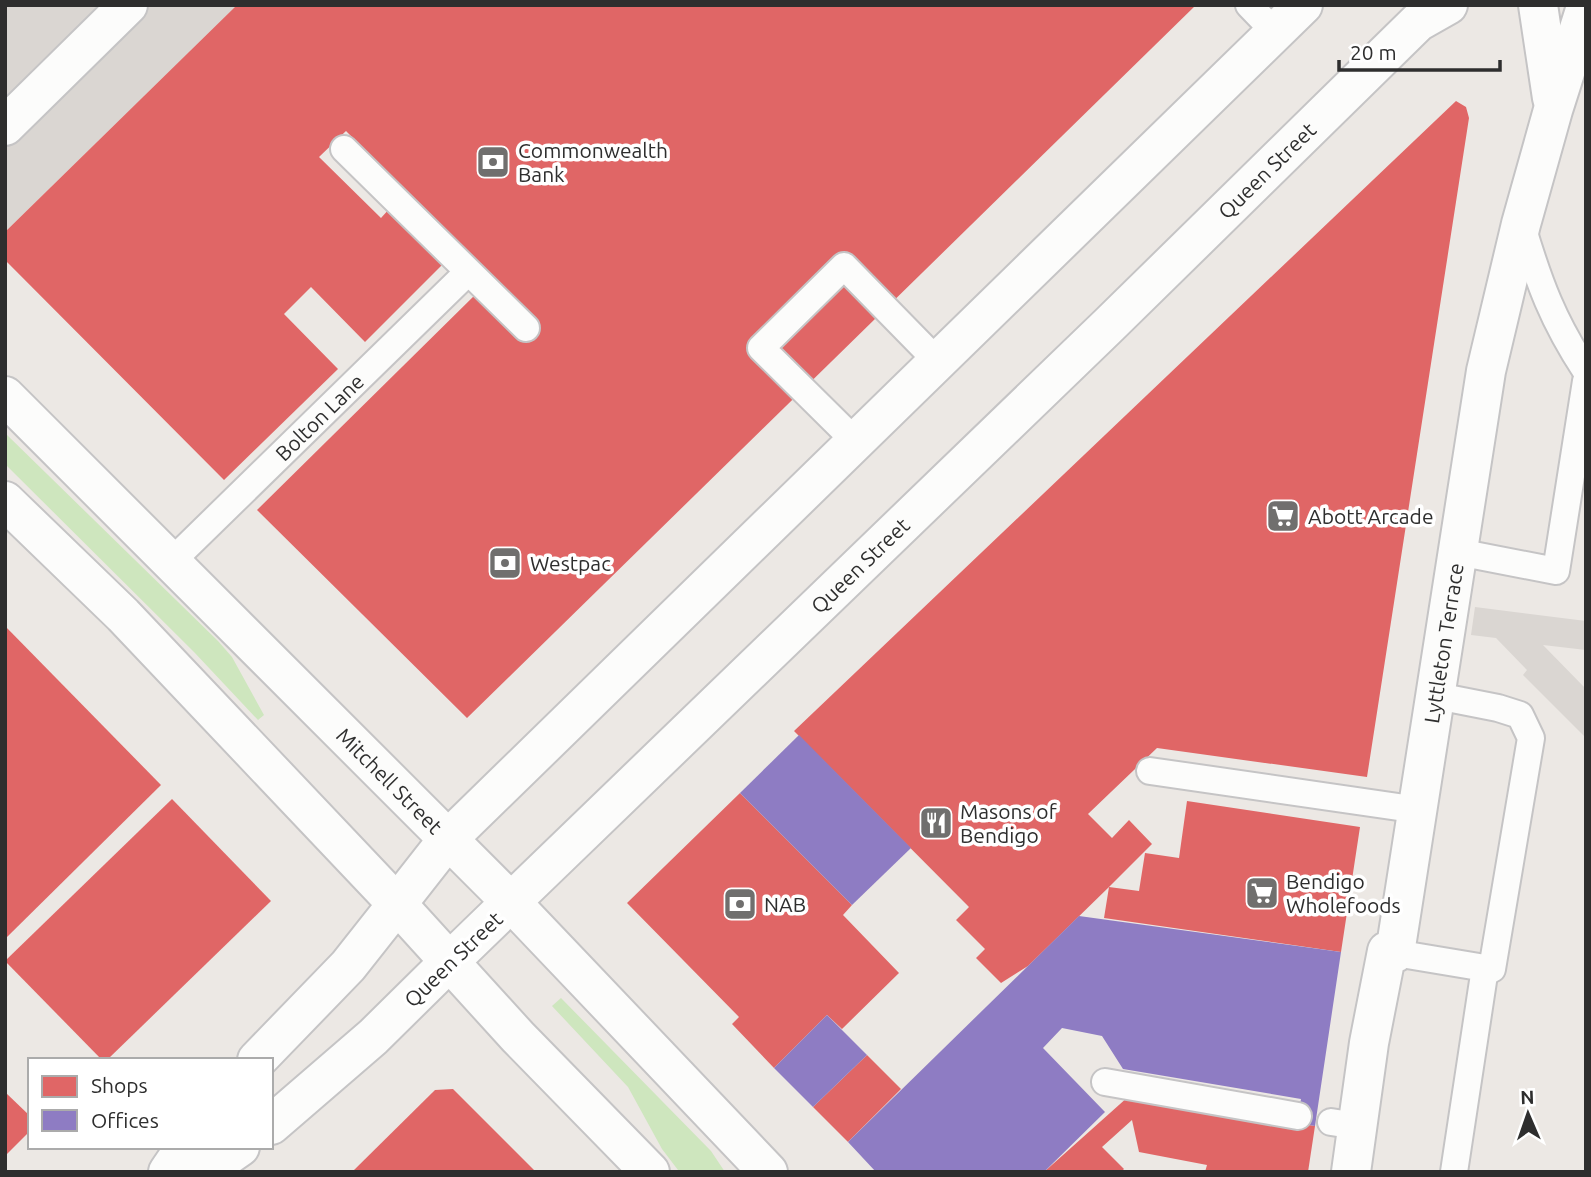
<svg xmlns="http://www.w3.org/2000/svg" width="1591" height="1177" font-family="Ubuntu,sans-serif">
<style>
.green{fill:#cee6be}
.plaza{fill:#dad6d2}
.shops{fill:#e06666}
.offices{fill:#8e7cc3}
.lines{fill:none;stroke-linecap:round;stroke-linejoin:round}
.service-casing{stroke:#c5c4c5;stroke-width:30}
.pedestrian-casing{stroke:#c5c4c5;stroke-width:42}
.minor-casing{stroke:#c5c4c5;stroke-width:42}
.tertiary-casing{stroke:#c5c4c5;stroke-width:42}
.service{stroke:#fcfcfb;stroke-width:26}
.pedestrian{stroke:#fcfcfb;stroke-width:38}
.minor{stroke:#fcfcfb;stroke-width:38}
.tertiary{stroke:#fcfcfb;stroke-width:38}
.labels{text-anchor:middle;dominant-baseline:central;stroke-width:7;stroke-linejoin:round;paint-order:stroke}
.poi-label{font-size:21px;fill:#2e2e2e;stroke:#fff;text-anchor:start}
.street-label{font-size:21px;fill:#2e2e2e;stroke:#fff}
</style>
<rect width="100%" height="100%" fill="#ece8e4"/>
<g class="green">
<polygon points="5,433 218,641 232,657 264,715 258,720 194,652 5,464"/>
<polygon points="561,998 711,1151 725,1172 681,1172 678,1170 662,1149 628,1087 552,1006"/>
</g>
<g class="plaza">
<polygon points="5,5 237,5 5,232"/>
<polygon points="1475,607 1586,621 1586,650 1543,645 1586,689 1586,738 1523,675 1527,670 1496,638 1471,635"/>
</g>
<g class="shops">
<polygon points="237,5 1196,5 467,718 257,510 476,294 523,341 539,325 346,131 319,157 381,218 390,208 444,263 365,342 311,287 284,314 338,369 224,480 5,260 5,232"/>
<polygon points="1456,101 1466,107 1469,118 1367,777 1157,748 1088,814 1112,838 1129,820 1152,844 1109,887 1139,891 1145,853 1179,858 1187,801 1360,827 1341,952 1104,918 1109,887 1028,966 1001,983 976,958 985,949 956,920 969,907 794,731"/>
<polygon points="5,626 161,785 5,939"/>
<polygon points="740,793 852,905 843,915 899,973 842,1029 827,1015 774,1068 732,1024 739,1017 627,903"/>
<polygon points="172,799 271,901 107,1060 102,1060 5,961"/>
<polygon points="867,1055 901,1089 848,1142 813,1107"/>
<polygon points="453,1089 536,1172 352,1172 435,1090"/>
<polygon points="5,1092 30,1116 30,1131 5,1156"/>
<polygon points="1129,1096 1315,1126 1308,1172 1205,1172 1207,1165 1139,1152 1132,1120 1102,1147 1124,1169 1121,1172 1044,1172"/>
</g>
<g class="offices">
<polygon points="799,735 911,848 852,905 740,793"/>
<polygon points="1079,916 1341,952 1315,1126 1297,1123 1301,1099 1123,1069 1102,1036 1062,1028 1043,1048 1105,1112 1044,1172 876,1172 848,1142"/>
<polygon points="827,1015 867,1055 813,1107 774,1068"/>
</g>
<g class="lines">
<defs>
<g id="service">
<polyline points="1249,5 1275,32"/>
<polyline points="344,149 526,328"/>
<path d="M1522,226C1539,283 1553,321 1586,371"/>
<polyline points="856,442 761,348 844,266 938,362"/>
<polyline points="1458,552 1556,571 1586,381"/>
<path id="s1" d="M172,561L468,272"/>
<polyline points="1437,696 1498,708 1520,715 1531,738 1492,969 1485,968"/>
<polyline points="1150,771 1419,810"/>
<polyline points="1395,953 1485,968 1454,1172"/>
<polyline points="1105,1082 1298,1116"/>
<polyline points="1331,1122 1357,1126"/>
</g>
<polyline id="pedestrian" points="5,126 128,5"/>
<g id="minor">
<polyline points="1538,5 1552,98"/>
<polyline points="448,839 1303,5"/>
<path id="s2" d="M511,902L1109,325L1418,22L1448,5"/>
<polyline points="257,1060 348,966 397,904"/>
<polyline points="271,1125 373,1037 448,963"/>
<polyline points="168,1172 185,1147"/>
<polyline points="204,1172 240,1147"/>
<path id="s3" d="M1351,1172L1369,1043L1387,951L1395,953L1486,371L1521,224L1553,110L1585,10"/>
</g>
<g id="tertiary">
<path id="s4" d="M5,396L511,902L768,1172"/>
<polyline points="5,501 123,615 397,904 518,1037 650,1172"/>
<polyline points="397,904 448,839"/>
<polyline points="448,963 511,902"/>
</g>
</defs>
<use href="#service" class="service-casing"/>
<use href="#pedestrian" class="pedestrian-casing"/>
<use href="#minor" class="minor-casing"/>
<use href="#tertiary" class="tertiary-casing"/>
<use href="#service" class="service"/>
<use href="#pedestrian" class="pedestrian"/>
<use href="#minor" class="minor"/>
<use href="#tertiary" class="tertiary"/>
</g>
<defs>
<symbol id="bank-square" viewBox="-11 -11 22 22"><rect x="-9" y="-9" width="18" height="18" rx="4" fill="#706f6e" stroke="#fff"/><path d="M-6-4H6V4H-6ZM0-2.3a2.3 2.3 0 1 0 0 4.6a2.3 2.3 0 1 0 0-4.6Z" fill="#fff"/></symbol>
<symbol id="supermarket-square" viewBox="-11 -11 22 22"><rect x="-9" y="-9" width="18" height="18" rx="4" fill="#706f6e" stroke="#fff"/><path d="M-6-5.5h2.5l.6 2H6L4.5 2H-2.5L-4.4-4H-6ZM-1.5 3.2a1.3 1.3 0 1 0 .1 0ZM3 3.2a1.3 1.3 0 1 0 .1 0Z" fill="#fff"/></symbol>
<symbol id="restaurant-square" viewBox="-11 -11 22 22"><rect x="-9" y="-9" width="18" height="18" rx="4" fill="#706f6e" stroke="#fff"/><path d="M-5-6h1v4h1v-4h1v4h1v-4h1v5L-1.5 .5V6h-2V.5L-5-1ZM5-6V6H3V1.5H1.5Q1.5-4 5-6Z" fill="#fff"/></symbol>
</defs>
<g fill-rule="evenodd">
<use href="#bank-square" x="474" y="143" width="38" height="38"/>
<use href="#supermarket-square" x="1264" y="497" width="38" height="38"/>
<use href="#bank-square" x="486" y="544" width="38" height="38"/>
<use href="#restaurant-square" x="917" y="804" width="38" height="38"/>
<use href="#supermarket-square" x="1243" y="874" width="38" height="38"/>
<use href="#bank-square" x="721" y="885" width="38" height="38"/>
</g>
<g class="labels">
<g class="poi-label">
<text x="518" y="150">Commonwealth<tspan x="518" dy="24">Bank</tspan></text>
<text x="1308" y="516">Abott Arcade</text>
<text x="530" y="563">Westpac</text>
<text x="960" y="811">Masons of<tspan x="960" dy="24">Bendigo</tspan></text>
<text x="1286" y="881">Bendigo<tspan x="1286" dy="24">Wholefoods</tspan></text>
<text x="764" y="904">NAB</text>
</g>
<g class="street-label">
<text stroke="none"><textPath href="#s2" startOffset="1052">Queen Street</textPath></text>
<text stroke="none"><textPath href="#s1" startOffset="206">Bolton Lane</textPath></text>
<text stroke="none"><textPath href="#s2" startOffset="485">Queen Street</textPath></text>
<text stroke="none"><textPath href="#s3" startOffset="546">Lyttleton Terrace</textPath></text>
<text stroke="none"><textPath href="#s4" startOffset="544">Mitchell Street</textPath></text>
<text transform="translate(453 959) rotate(-44)">Queen Street</text>
</g>
</g>
<rect width="1591" height="1177" fill="none" stroke="#2e2e2e" stroke-width="14"/>
<rect x="28" y="1058" width="245" height="91" fill="#ffffff" stroke="#ababab" stroke-width="2"/>
<rect x="42" y="1076" width="35" height="21" fill="#e06666" stroke="#ababab" stroke-width="2"/>
<text x="91" y="1093" font-size="21" fill="#2e2e2e">Shops</text>
<rect x="42" y="1110" width="35" height="21" fill="#8e7cc3" stroke="#ababab" stroke-width="2"/>
<text x="91" y="1128" font-size="21" fill="#2e2e2e">Offices</text>
<g transform="translate(1528 1114) rotate(358)" stroke="#ffffff" stroke-width="5" paint-order="stroke">
<path d="M0-5L12 26L0 18L-12 26Z" fill="#2e2e2e"/>
<text y="-10" font-size="19" font-weight="bold" text-anchor="middle" fill="#2e2e2e">N</text>
</g>
<path d="M1339 60v10h161v-10" fill="none" stroke="#2e2e2e" stroke-width="3.5"/>
<text x="1350" y="60" font-size="21" fill="#2e2e2e" stroke="#ffffff" stroke-width="5" paint-order="stroke">20 m</text>
</svg>
